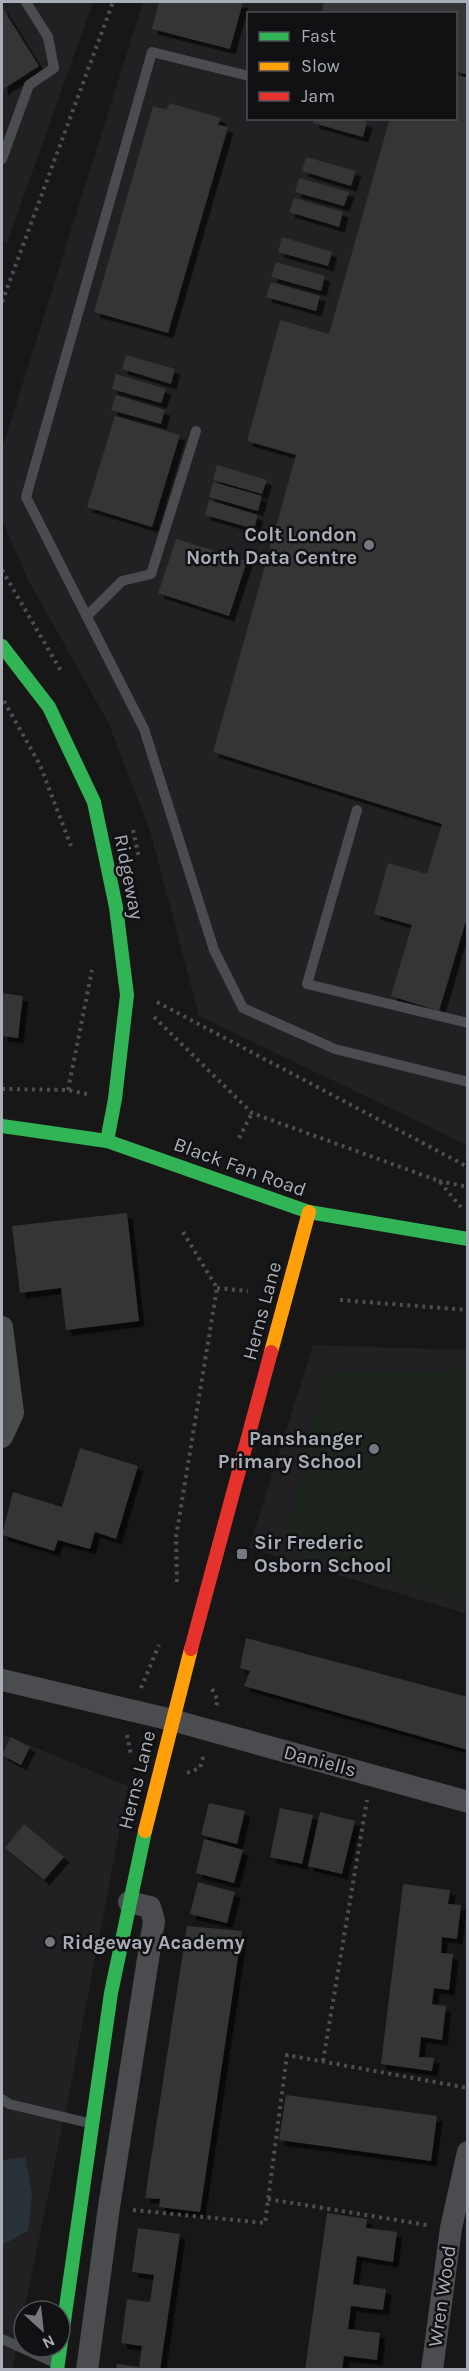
<svg xmlns="http://www.w3.org/2000/svg" width="469" height="2371" font-family="Karla,sans-serif">
<style>
.built{fill:#212123;fill-rule:evenodd}
.green{fill:#1d241e}
.water{fill:#2a3239}
.building{fill:#353536;filter:url(#shadow)}
.lines{fill:none;stroke-linecap:round;stroke-linejoin:round}
.path{stroke:#4d4e52;stroke-width:4;stroke-dasharray:3 4.5;stroke-linecap:butt}
.lane{stroke:#4b4c50;stroke-width:10}
.street{stroke:#4b4c50;stroke-width:22}
.fast{stroke:#30b455;stroke-width:14}
.slow{stroke:#ff9f0a;stroke-width:14}
.jam{stroke:#e5322d;stroke-width:14}
.poi-dot{fill:#757880;stroke:#111113;stroke-width:2}
.labels{text-anchor:middle;dominant-baseline:central;stroke-width:5;stroke-linejoin:round;paint-order:stroke}
.poi-label{font-size:20px;font-weight:bold;fill:#a8adb8;stroke:#111113;text-anchor:end}
.street-label{font-size:20px;fill:#a8adb8;stroke:#111113}
</style>
<defs>
<filter id="shadow"><feDropShadow dx="5.5" dy="5.5" stdDeviation="0" flood-color="#0009"/></filter>
</defs>
<rect width="100%" height="100%" fill="#171717"/>
<g class="built">
<polygon points="2,2 93,2 7,243 2,241"/>
<path d="M143,2H467V1145L199,1016L151,834L109,724L27,578L2,519V449ZM249,14H456V118H249Z"/>
<polygon points="313,1345 467,1350 467,1614 249,1548"/>
<polygon points="2,1734 128,1786 71,2084 12,2370 2,2369"/>
</g>
<polygon class="green" points="467,1370 467,1601 284,1547 326,1372"/>
<polygon class="water" points="25,2157 32,2193 28,2231 2,2245 2,2160"/>
<g class="building">
<polygon points="159,2 243,2 230,49 152,29"/>
<polygon points="324,2 468,2 468,75 456,71 456,14 321,14"/>
<polygon points="2,7 39,66 2,90"/>
<polygon points="456,75 468,78 468,914 439,1011 391,996 412,925 374,914 388,863 427,874 442,824 213,752 296,455 247,441 280,320 329,334 390,118 456,118"/>
<polygon points="169,103 221,118 218,125 228,127 168,333 94,312 153,106 167,110"/>
<polygon points="315,118 353,118 367,122 363,137 313,123"/>
<polygon points="306,157 356,171 351,186 302,171"/>
<polygon points="299,178 349,192 344,206 295,192"/>
<polygon points="294,198 343,212 339,227 289,212"/>
<polygon points="282,237 332,252 328,266 278,252"/>
<polygon points="276,262 325,276 321,291 271,277"/>
<polygon points="271,282 320,296 316,311 266,297"/>
<polygon points="126,355 175,369 171,384 122,369"/>
<polygon points="116,374 166,389 161,403 112,389"/>
<polygon points="116,395 165,410 161,424 111,410"/>
<polygon points="115,416 180,435 152,527 87,507"/>
<polygon points="217,465 267,480 262,494 213,480"/>
<polygon points="213,482 262,496 258,511 209,497"/>
<polygon points="209,500 258,515 254,529 205,515"/>
<polygon points="176,539 247,561 229,616 158,593"/>
<polygon points="2,993 23,996 18,1038 2,1036"/>
<polygon points="127,1213 139,1321 66,1330 61,1288 20,1293 12,1226"/>
<polygon points="80,1448 138,1466 116,1539 95,1532 90,1549 58,1540 54,1551 2,1535 13,1492 62,1507"/>
<polygon points="246,1638 468,1697 468,1750 244,1686 250,1671 240,1668"/>
<polygon points="11,1737 30,1747 21,1765 2,1755"/>
<polygon points="209,1803 245,1811 237,1844 201,1835"/>
<polygon points="280,1808 313,1815 302,1864 270,1857"/>
<polygon points="320,1812 355,1821 342,1874 308,1866"/>
<polygon points="24,1824 64,1857 44,1880 5,1848"/>
<polygon points="204,1839 243,1850 234,1883 196,1873"/>
<polygon points="198,1882 235,1892 227,1923 190,1914"/>
<polygon points="403,1884 450,1890 448,1904 461,1905 457,1939 442,1937 441,1953 453,1954 449,1990 434,1988 432,2004 446,2006 442,2040 421,2037 419,2057 434,2058 432,2071 381,2064"/>
<polygon points="187,1926 242,1931 200,2212 159,2207 160,2199 145,2198"/>
<polygon points="286,2095 437,2116 431,2161 279,2140"/>
<polygon points="327,2213 367,2219 366,2228 397,2232 393,2262 357,2256 353,2284 386,2289 383,2310 351,2306 348,2329 380,2333 377,2360 344,2356 342,2370 305,2370"/>
<polygon points="138,2228 180,2234 160,2370 116,2370 117,2364 139,2367 142,2346 121,2343 127,2299 150,2302 154,2275 132,2272"/>
</g>
<g class="lines">
<g class="path">
<polyline points="2,302 113,2"/>
<polyline points="2,570 61,671"/>
<polyline points="4,701 40,765 71,846"/>
<polyline points="133,830 139,858"/>
<polyline points="157,1002 468,1167"/>
<polyline points="154,1017 252,1113 439,1181 461,1207"/>
<polyline points="2,1089 68,1090 87,1094"/>
<polyline points="68,1090 92,970"/>
<polyline points="239,1138 252,1113"/>
<polyline points="439,1181 468,1187"/>
<polyline points="217,1288 248,1291"/>
<polyline points="340,1300 468,1310"/>
<polyline points="177,1582 176,1537 217,1288 183,1232"/>
<polyline points="141,1688 159,1645"/>
<polyline points="212,1689 218,1701 216,1706"/>
<polyline points="127,1735 131,1755"/>
<polyline points="187,1773 200,1768 204,1754"/>
<polyline points="323,2061 367,1800"/>
<polyline points="268,2199 427,2225"/>
<polyline points="133,2210 265,2223 287,2055 468,2088"/>
</g>
<g class="lane">
<polyline points="249,76 152,52 26,497 144,729 214,950 243,1008 335,1049 468,1082"/>
<polyline points="2,159 29,85 54,68 48,37 26,2"/>
<polyline points="88,615 122,581 151,574 196,431"/>
<polyline points="357,810 307,984 468,1023"/>
<polyline points="2,2099 9,2104 89,2123"/>
<polyline points="2,2339 55,2363"/>
</g>
<g class="street">
<polyline points="2,1327 13,1413 2,1437"/>
<polyline points="2,1680 172,1720 468,1802"/>
<polyline points="87,2370 109,2207 154,1921 150,1907 129,1902"/>
<polyline points="432,2370 451,2228 468,2152"/>
</g>
<g class="fast">
<polyline points="2,646 49,707 94,802 116,907 127,995 115,1099 107,1141"/>
<polyline points="2,1126 107,1141 309,1212 468,1239"/>
<polyline points="57,2370 111,1993 145,1831"/>
</g>
<g class="slow">
<polyline points="271,1352 309,1212"/>
<polyline points="145,1831 191,1649"/>
</g>
<polyline class="jam" points="191,1649 271,1352"/>
</g>
<g class="poi-dot">
<circle cx="369" cy="545" r="6"/>
<circle cx="374" cy="1449" r="6"/>
<rect x="236" y="1548" width="12" height="12" rx="3"/>
<circle cx="50" cy="1942" r="6"/>
</g>
<g class="labels">
<g class="poi-label">
<text x="357" y="534">Colt London<tspan x="357" dy="23">North Data Centre</tspan></text>
<text x="362" y="1438">Panshanger<tspan x="362" dy="23">Primary School</tspan></text>
<text x="254" y="1542" text-anchor="start">Sir Frederic<tspan x="254" dy="23">Osborn School</tspan></text>
<text x="62" y="1942" text-anchor="start">Ridgeway Academy</text>
</g>
<g class="street-label">
<text transform="translate(129 877) rotate(79)">Ridgeway</text>
<text transform="translate(240 1167) rotate(20)">Black Fan Road</text>
<text transform="translate(262 1311) rotate(-75)">Herns Lane</text>
<text transform="translate(320 1761) rotate(15)">Daniells</text>
<text transform="translate(137 1780) rotate(-76)">Herns Lane</text>
<text transform="translate(442 2296) rotate(-82)">Wren Wood</text>
</g>
</g>
<rect width="469" height="2371" fill="none" stroke="#a8adb8" stroke-width="6"/>
<rect x="247" y="12" width="210" height="108" fill="#111113" stroke="#4d4f55" stroke-width="1.5"/>
<rect x="259" y="32" width="30" height="9" fill="#30b455" stroke="#4d4f55" stroke-width="1.5"/>
<text x="301" y="42" font-size="18" fill="#a8adb8">Fast</text>
<rect x="259" y="62" width="30" height="9" fill="#ff9f0a" stroke="#4d4f55" stroke-width="1.5"/>
<text x="301" y="72" font-size="18" fill="#a8adb8">Slow</text>
<rect x="259" y="92" width="30" height="9" fill="#e5322d" stroke="#4d4f55" stroke-width="1.5"/>
<text x="301" y="102" font-size="18" fill="#a8adb8">Jam</text>
<g transform="translate(42 2329) rotate(153)"><circle r="28" fill="#111113" stroke="#4d4f55" stroke-width="1.5"/>
<path d="M0-4.5L10 22L0 15L-10 22Z" fill="#757880"/>
<text y="-9" font-size="16" font-weight="bold" text-anchor="middle" fill="#a8adb8">N</text>
</g>
</svg>
